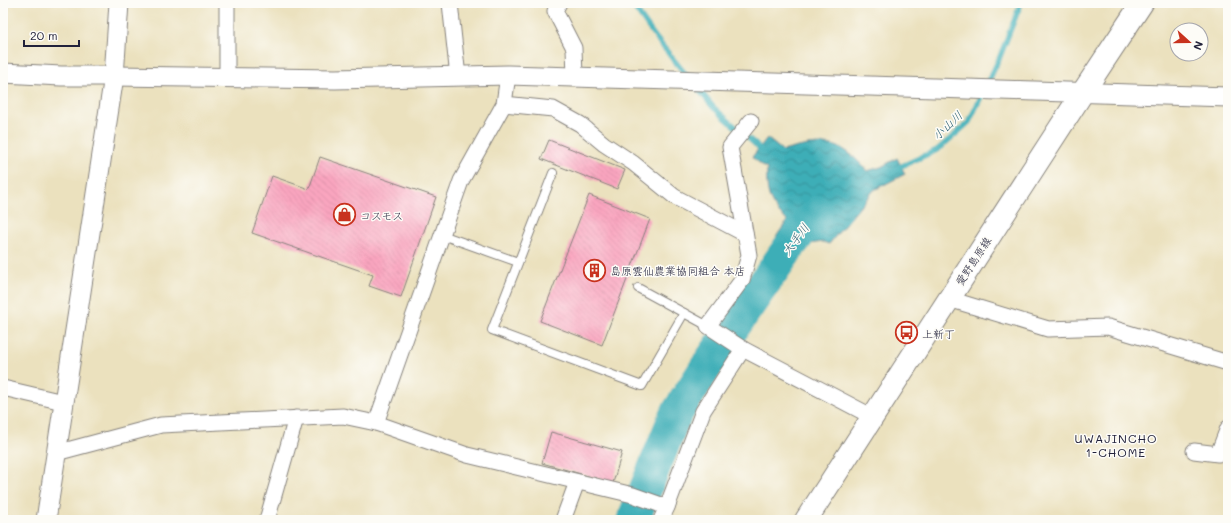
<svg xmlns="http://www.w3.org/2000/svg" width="1231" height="523" font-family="Mali,'Klee One',sans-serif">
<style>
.water{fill:url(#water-waves);stroke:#306879}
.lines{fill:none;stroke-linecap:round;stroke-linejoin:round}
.stream{stroke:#3daeb7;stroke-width:5.5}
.river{stroke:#3daeb7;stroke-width:33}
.building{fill:url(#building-back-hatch)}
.service-casing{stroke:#86827c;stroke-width:10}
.minor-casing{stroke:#86827c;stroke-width:17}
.tertiary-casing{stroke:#86827c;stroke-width:21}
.primary-casing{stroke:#86827c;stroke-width:24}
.service{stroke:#fff;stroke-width:8}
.minor{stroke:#fff;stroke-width:15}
.tertiary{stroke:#fff;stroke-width:19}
.primary{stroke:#fff;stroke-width:22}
.labels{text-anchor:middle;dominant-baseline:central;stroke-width:3;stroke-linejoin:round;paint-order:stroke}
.poi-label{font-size:11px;fill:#22223b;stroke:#fdfcf7;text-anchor:start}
.street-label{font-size:11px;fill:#22223b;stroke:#fdfcf7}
.water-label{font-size:12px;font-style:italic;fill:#2e6173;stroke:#fdfcf7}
.neighbourhood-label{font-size:12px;letter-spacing:1px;fill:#22223b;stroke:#fdfcf7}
</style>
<defs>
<pattern id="water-waves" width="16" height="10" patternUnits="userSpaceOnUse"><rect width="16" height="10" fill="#3daeb7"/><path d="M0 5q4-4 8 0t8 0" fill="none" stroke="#338d96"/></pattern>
<pattern id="building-back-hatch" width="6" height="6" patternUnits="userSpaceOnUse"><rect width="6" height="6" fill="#faa5bf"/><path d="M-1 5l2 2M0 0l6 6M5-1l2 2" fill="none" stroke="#d68ea5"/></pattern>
</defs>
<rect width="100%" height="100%" fill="#fdfcf7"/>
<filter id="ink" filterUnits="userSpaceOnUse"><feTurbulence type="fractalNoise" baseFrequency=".025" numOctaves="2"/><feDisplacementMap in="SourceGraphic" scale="8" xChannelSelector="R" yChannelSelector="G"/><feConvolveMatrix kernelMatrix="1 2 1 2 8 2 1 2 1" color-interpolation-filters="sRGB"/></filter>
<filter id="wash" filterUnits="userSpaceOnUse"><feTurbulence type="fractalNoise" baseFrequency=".012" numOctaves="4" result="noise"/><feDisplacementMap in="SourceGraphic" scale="16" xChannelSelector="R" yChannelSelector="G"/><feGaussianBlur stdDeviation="0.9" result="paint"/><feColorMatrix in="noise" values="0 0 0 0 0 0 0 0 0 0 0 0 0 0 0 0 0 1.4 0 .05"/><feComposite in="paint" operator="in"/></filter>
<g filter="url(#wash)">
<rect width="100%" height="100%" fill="#ebe1be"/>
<path class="water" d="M767,138L783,151C801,146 823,140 841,148C851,153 859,162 867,171L881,167L897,158L905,174L874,190L829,244L823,242L809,244L802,254L776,237L787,221C783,217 779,213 776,209C767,198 766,183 767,169L752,157Z"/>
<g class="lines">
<g class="stream">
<polyline points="631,3 656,38 687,76"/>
<polyline points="695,85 713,107 765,153"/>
<polyline points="895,169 937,150 957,133 969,122 999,59 1021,3"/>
</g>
<polyline class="river" points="633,520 675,416 710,361 790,246 817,211"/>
</g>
<g id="blocks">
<g class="building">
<polygon points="549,140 625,170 617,189 541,159"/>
<polygon points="320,157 436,197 401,297 369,286 373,275 252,233 272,176 309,189"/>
<polygon points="589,195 650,219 602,345 540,321"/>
<polygon points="551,432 622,452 613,483 542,463"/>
</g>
</g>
</g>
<g filter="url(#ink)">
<use href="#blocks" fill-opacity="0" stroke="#86827c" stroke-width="1"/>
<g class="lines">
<defs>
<g id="service">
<polyline points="553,173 492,330 642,386 684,313"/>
<polyline points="442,235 518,262"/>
<polyline points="638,288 708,326"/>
</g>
<g id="minor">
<polyline points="227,3 227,77"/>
<polyline points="450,3 458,77"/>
<polyline points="559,3 555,11 574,48 575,77"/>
<polyline points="504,104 553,109 580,124 604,144 633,163 675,197 745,234"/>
<polyline points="751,121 730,147 749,255 742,280 708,326 743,349 873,417"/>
<polyline points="949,299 1048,329 1108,327 1228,363"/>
<polyline points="3,388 63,402"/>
<polyline points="376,423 461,181 504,104 508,75"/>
<polyline points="1194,451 1218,454 1228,428"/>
<polyline points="56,453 161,425 343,416 376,423 467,455 633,495 667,507"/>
<polyline points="267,520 296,418"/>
<polyline points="563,520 577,482"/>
<polyline points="661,520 667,507 703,411 743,349"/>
</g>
<g id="tertiary">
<polyline points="3,73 61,76 114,76 335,79 508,75 1228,97"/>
<polyline points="46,520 114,76 119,3"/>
</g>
<polyline id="primary" points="806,520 1083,92 1142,3"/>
</defs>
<use href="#service" class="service-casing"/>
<use href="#minor" class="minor-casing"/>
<use href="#tertiary" class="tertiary-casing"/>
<use href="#primary" class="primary-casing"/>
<use href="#service" class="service"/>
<use href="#minor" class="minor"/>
<use href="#tertiary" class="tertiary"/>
<use href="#primary" class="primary"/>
</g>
</g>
<defs>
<symbol id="shop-ring" viewBox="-11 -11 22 22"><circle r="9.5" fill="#fdfcf7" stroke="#c8321e" stroke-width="1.5"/><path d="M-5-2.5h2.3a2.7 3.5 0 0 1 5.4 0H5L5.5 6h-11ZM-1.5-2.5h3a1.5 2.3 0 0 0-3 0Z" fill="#c8321e"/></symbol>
<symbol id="building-ring" viewBox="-11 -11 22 22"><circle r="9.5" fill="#fdfcf7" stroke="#c8321e" stroke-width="1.5"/><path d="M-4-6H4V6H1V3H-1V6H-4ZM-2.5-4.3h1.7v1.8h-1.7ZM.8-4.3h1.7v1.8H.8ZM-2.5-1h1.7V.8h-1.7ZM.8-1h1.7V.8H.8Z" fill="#c8321e"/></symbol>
<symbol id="bus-ring" viewBox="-11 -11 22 22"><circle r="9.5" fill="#fdfcf7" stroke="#c8321e" stroke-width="1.5"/><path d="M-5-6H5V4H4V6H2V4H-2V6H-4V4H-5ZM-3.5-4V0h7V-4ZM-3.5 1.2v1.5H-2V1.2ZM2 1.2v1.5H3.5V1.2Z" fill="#c8321e"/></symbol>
</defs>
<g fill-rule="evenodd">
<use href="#shop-ring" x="332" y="202" width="25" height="25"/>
<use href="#building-ring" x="582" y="258" width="25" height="25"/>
<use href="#bus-ring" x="894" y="320" width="25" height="25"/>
</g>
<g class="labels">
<g class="poi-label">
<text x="360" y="215">コスモス</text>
<text x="610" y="270">島原雲仙農業協同組合 本店</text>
<text x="922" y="333">上新丁</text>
</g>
<g class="street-label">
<text transform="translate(973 261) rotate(-57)">愛野島原線</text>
</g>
<g class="water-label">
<text transform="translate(947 125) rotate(-43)">小山川</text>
<text transform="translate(795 239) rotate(-53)">大手川</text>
</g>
<g class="neighbourhood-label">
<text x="1116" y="438">UWAJINCHO<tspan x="1116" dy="14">1-CHOME</tspan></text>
</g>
</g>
<rect width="1231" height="523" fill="none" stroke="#fdfcf7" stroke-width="16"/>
<g transform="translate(1189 42) rotate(111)"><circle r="19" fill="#fdfcf7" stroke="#a5a5ac"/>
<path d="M0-3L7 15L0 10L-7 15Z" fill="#c8321e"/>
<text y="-6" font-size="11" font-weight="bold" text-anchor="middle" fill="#22223b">N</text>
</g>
<path d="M24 40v6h55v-6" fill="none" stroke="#22223b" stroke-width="2"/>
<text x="30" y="40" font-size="12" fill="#22223b" stroke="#fdfcf7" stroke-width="3" paint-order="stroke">20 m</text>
</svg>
